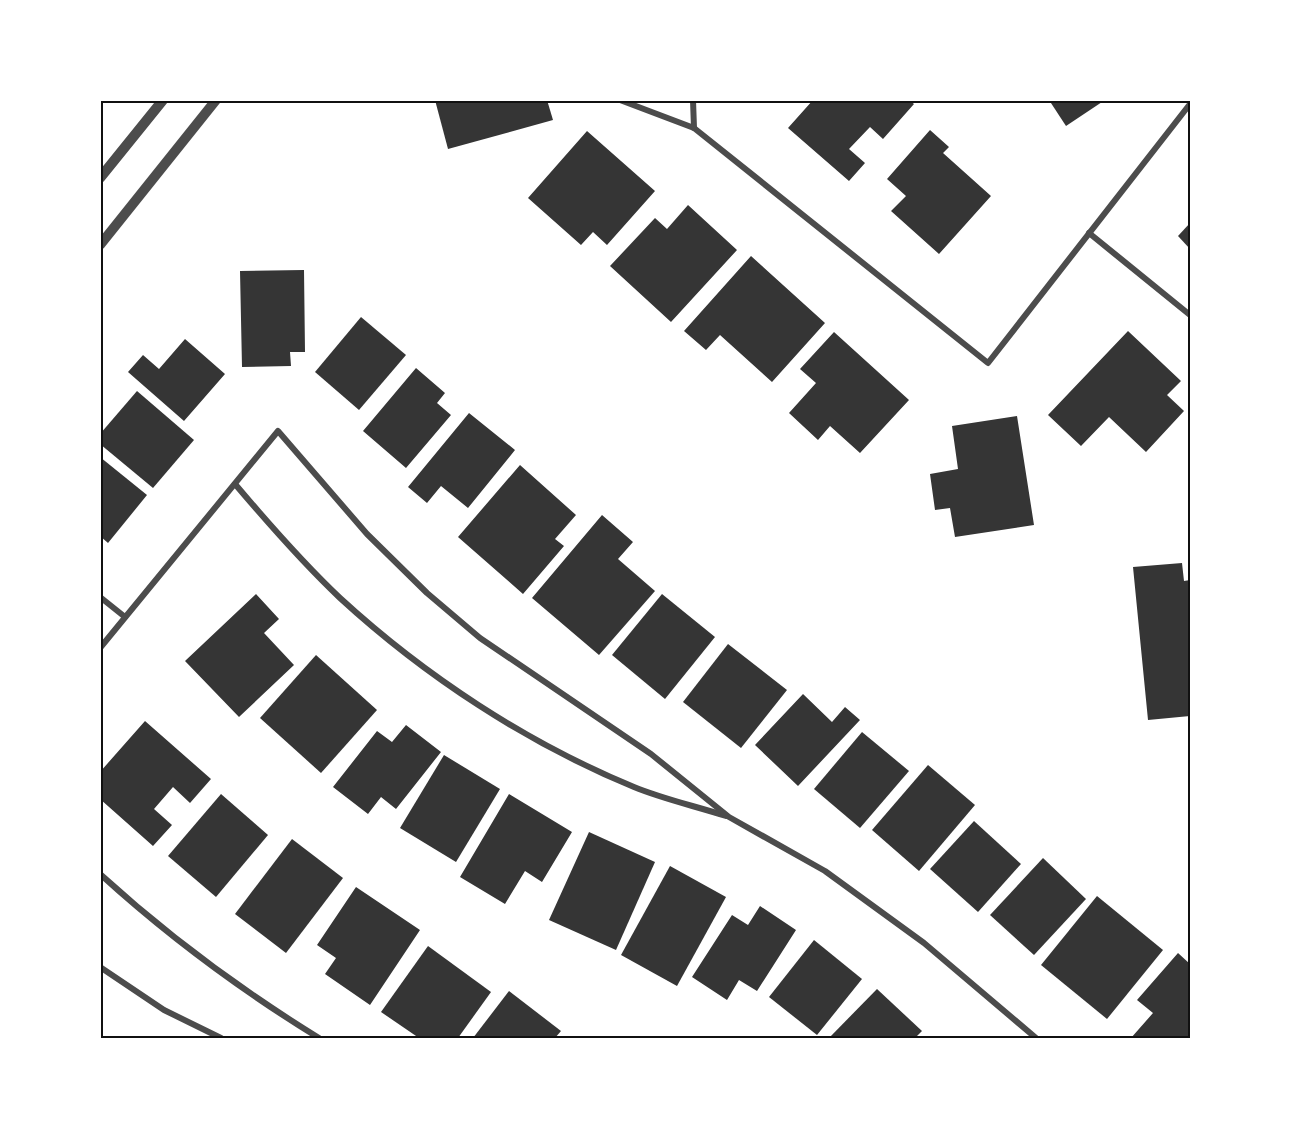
<svg xmlns="http://www.w3.org/2000/svg" width="1291" height="1139" font-family="Ubuntu,sans-serif">
<style>
.building{fill:#353535}
.lines{fill:none;stroke-linecap:round;stroke-linejoin:round}
.minor{stroke:#4c4c4c;stroke-width:6}
.tertiary{stroke:#4c4c4c;stroke-width:10}
.neatline{fill:none;stroke:#111;stroke-width:2}
</style>
<rect width="100%" height="100%" fill="#fff"/>
<g class="building">
<polygon points="435,100 547,100 553,120 448,149"/>
<polygon points="813,100 909,100 914,104 883,139 870,127 849,149 865,163 849,181 788,128"/>
<polygon points="1049,100 1105,100 1066,126"/>
<polygon points="930,130 949,147 943,153 991,196 939,254 891,211 906,196 887,179"/>
<polygon points="587,131 655,191 607,245 593,232 581,245 528,198"/>
<polygon points="688,205 737,250 671,322 610,266 655,218 667,229"/>
<polygon points="1190,223 1190,249 1178,236"/>
<polygon points="751,256 825,323 772,382 720,335 706,350 684,331"/>
<polygon points="304,270 305,352 290,352 291,366 242,367 240,271"/>
<polygon points="361,317 406,355 359,410 315,372"/>
<polygon points="1128,331 1181,381 1167,395 1184,411 1146,452 1109,417 1081,446 1048,415"/>
<polygon points="834,332 909,400 860,453 830,426 818,440 789,413 816,383 800,369"/>
<polygon points="185,339 225,374 184,421 128,372 143,355 159,369"/>
<polygon points="416,368 445,393 437,403 451,415 406,468 363,431"/>
<polygon points="137,391 194,440 153,488 100,444 100,434"/>
<polygon points="469,413 515,450 468,508 441,486 427,503 408,487"/>
<polygon points="1017,416 1034,525 955,537 950,508 935,510 930,474 958,469 952,426"/>
<polygon points="100,457 147,495 108,543 100,536"/>
<polygon points="520,465 576,515 555,539 564,546 523,594 458,537"/>
<polygon points="602,515 633,542 618,559 655,591 599,655 532,598"/>
<polygon points="1182,563 1184,581 1190,580 1190,716 1148,720 1133,567"/>
<polygon points="256,594 279,619 264,633 294,665 239,717 185,661"/>
<polygon points="662,594 715,637 665,699 612,655"/>
<polygon points="728,644 787,690 741,748 683,702"/>
<polygon points="316,655 377,710 321,773 260,718"/>
<polygon points="803,694 832,722 845,707 860,720 798,786 755,745"/>
<polygon points="145,721 211,779 190,803 173,787 154,809 172,825 153,846 100,799 100,772"/>
<polygon points="406,725 441,752 396,809 381,797 368,814 333,787 377,731 392,742"/>
<polygon points="862,732 909,771 860,828 814,789"/>
<polygon points="444,755 500,789 456,862 400,828"/>
<polygon points="928,765 975,805 919,871 872,830"/>
<polygon points="221,794 268,835 216,897 168,856"/>
<polygon points="509,794 572,832 542,882 525,871 505,904 460,877"/>
<polygon points="974,821 1021,864 978,912 930,869"/>
<polygon points="589,832 655,862 616,950 549,920"/>
<polygon points="292,839 343,878 286,953 235,914"/>
<polygon points="1043,858 1086,899 1034,955 990,915"/>
<polygon points="670,866 726,897 677,986 621,955"/>
<polygon points="356,887 420,930 370,1005 325,974 336,958 317,945"/>
<polygon points="1097,896 1163,950 1107,1019 1041,965"/>
<polygon points="760,906 796,930 757,991 739,980 727,1000 692,977 732,915 748,925"/>
<polygon points="814,940 862,979 817,1035 769,997"/>
<polygon points="428,946 491,992 458,1038 419,1038 381,1012"/>
<polygon points="1178,953 1190,964 1190,1038 1131,1038 1153,1013 1137,1000"/>
<polygon points="877,989 922,1031 915,1038 829,1038"/>
<polygon points="509,991 561,1031 555,1038 473,1038"/>
</g>
<g class="lines">
<g class="minor">
<polyline points="620,100 694,128 988,363 1190,104"/>
<polyline points="693,100 694,128"/>
<polyline points="1089,233 1190,315"/>
<path d="M235,484C268,523 302,562 340,598C425,676 527,743 634,787C663,799 695,806 726,816"/>
<polyline points="100,597 125,617"/>
<polyline points="100,648 278,431 367,534 427,593 480,638 651,754 729,817 825,871 924,943 1036,1038"/>
<path d="M100,874C168,936 241,990 319,1038"/>
<polyline points="100,967 164,1010 221,1038"/>
</g>
<g class="tertiary">
<polyline points="100,178 163,100"/>
<polyline points="100,245 216,100"/>
</g>
</g>
<rect width="1291" height="1139" fill="none" stroke="#ffffff" stroke-width="204"/>
<rect x="102" y="102" width="1087" height="935" class="neatline"/>
</svg>
